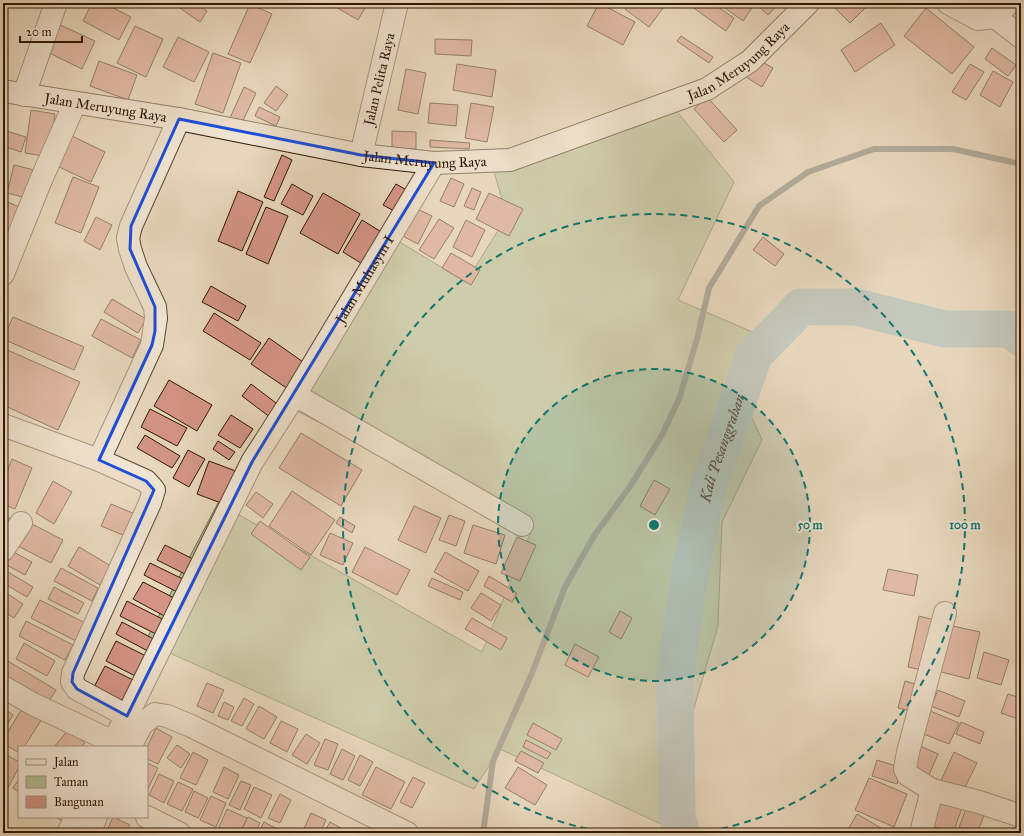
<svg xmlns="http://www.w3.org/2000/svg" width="1024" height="836" font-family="'IM FELL Great Primer',serif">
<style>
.green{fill:#b1bf95;stroke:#706b4a}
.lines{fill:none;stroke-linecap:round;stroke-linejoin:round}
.stream{stroke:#707770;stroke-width:6}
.river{stroke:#9bb7ba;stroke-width:37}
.building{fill:#d49586;stroke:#301700}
.minor-casing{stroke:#5e472f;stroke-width:24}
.secondary-casing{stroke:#301700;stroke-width:24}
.minor{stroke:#f0e5d4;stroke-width:22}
.secondary{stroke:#f0e5d4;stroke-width:22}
.marked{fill:none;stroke:#1d4ed8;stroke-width:3;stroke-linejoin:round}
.ring{fill:none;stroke:#0f766e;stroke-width:2;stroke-dasharray:7 5}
.labels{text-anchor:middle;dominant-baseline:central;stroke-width:4;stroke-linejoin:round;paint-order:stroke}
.street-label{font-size:14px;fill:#301700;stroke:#f0e5d4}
.water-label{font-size:15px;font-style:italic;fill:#554f41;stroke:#f0e5d4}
.centre{fill:#0f766e;stroke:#f0e5d4;stroke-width:2}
.ring-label{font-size:12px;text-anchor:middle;font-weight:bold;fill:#0f766e;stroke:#f0e5d4;stroke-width:4;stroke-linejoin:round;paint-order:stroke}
</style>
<rect width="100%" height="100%" fill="#e8d7bd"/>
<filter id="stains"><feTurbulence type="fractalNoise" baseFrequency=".005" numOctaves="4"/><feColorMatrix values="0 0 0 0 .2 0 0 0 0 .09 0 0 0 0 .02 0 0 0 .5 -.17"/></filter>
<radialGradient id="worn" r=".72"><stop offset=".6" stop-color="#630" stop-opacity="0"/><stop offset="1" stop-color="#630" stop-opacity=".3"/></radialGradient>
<polygon class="green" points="675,109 734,182 678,300 764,337 739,389 762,440 722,522 718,626 687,732 691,833 680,833 500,749 474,789 145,642 218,503 482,652 532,529 283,404 383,232 466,282 507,216 494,172"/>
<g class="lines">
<polyline class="stream" points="483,833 493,761 532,673 565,587 594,536 631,485 662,435 679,399 697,339 709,288 759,206 808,172 874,149 953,149 1021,164"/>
<path class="river" id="s1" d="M682,833L677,816L675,677L690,572L709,484L754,355L801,307H856L945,329H1010L1021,338"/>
</g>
<g class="building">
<polygon points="92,3 104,3 131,17 119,40 83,21"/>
<polygon points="130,3 141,3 139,7"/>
<polygon points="178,3 195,3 207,11 200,22 177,6"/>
<polygon points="329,3 368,3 358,20"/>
<polygon points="599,3 635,22 623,45 587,26"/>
<polygon points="630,3 667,3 649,27 625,9"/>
<polygon points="689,3 712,3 734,18 726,31 688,4"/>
<polygon points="718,3 745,3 752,8 743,21"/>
<polygon points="757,3 779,3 768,15 756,4"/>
<polygon points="835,3 870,3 850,23 833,6"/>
<polygon points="966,3 991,3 979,16"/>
<polygon points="250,4 272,14 250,63 228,54"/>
<polygon points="926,8 974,47 952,74 904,36"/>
<polygon points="54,22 95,41 82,69 41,49"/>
<polygon points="881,23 895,45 855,72 841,50"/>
<polygon points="135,26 163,39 146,77 117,63"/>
<polygon points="681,36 713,57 709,63 677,41"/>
<polygon points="178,37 209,52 194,82 163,67"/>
<polygon points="435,39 472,40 471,56 435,54"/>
<polygon points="992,48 1016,65 1008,76 985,59"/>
<polygon points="213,53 241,63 223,113 195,104"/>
<polygon points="757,59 773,68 762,87 746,77"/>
<polygon points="99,61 137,75 128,100 90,86"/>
<polygon points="457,64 496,70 492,97 453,90"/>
<polygon points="970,64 984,72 966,100 952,92"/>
<polygon points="406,69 426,73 418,114 398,110"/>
<polygon points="993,71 1013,82 1000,107 980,95"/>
<polygon points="276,86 288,95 276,111 264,103"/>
<polygon points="244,87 256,93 241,125 229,120"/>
<polygon points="707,97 737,130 724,142 694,109"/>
<polygon points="430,103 458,105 456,126 428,123"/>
<polygon points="471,103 494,107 487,142 465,138"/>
<polygon points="259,107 280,117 276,126 255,116"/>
<polygon points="31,110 55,114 49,157 25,153"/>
<polygon points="3,130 26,137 21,152 3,146"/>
<polygon points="392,131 416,132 416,149 392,149"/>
<polygon points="72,136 105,152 91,182 57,166"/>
<polygon points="430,140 470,143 469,149 430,147"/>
<polygon points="282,155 292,160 274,201 264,197"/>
<polygon points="14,165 34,170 27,198 7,193"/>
<polygon points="73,177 99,187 81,233 55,223"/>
<polygon points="451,178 464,184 454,207 440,201"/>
<polygon points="292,184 313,196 303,215 281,204"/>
<polygon points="396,184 410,192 398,213 383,205"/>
<polygon points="472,188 481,192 474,210 464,206"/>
<polygon points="238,191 263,202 242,251 218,241"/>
<polygon points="323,193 360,214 338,254 300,233"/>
<polygon points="489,193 523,209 509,236 476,219"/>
<polygon points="8,202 26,210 3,248 3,214"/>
<polygon points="411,206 432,216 418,244 397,233"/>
<polygon points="266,207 288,216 268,264 246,254"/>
<polygon points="96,217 112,225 100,250 84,241"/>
<polygon points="439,219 454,228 434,259 419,250"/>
<polygon points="362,220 388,236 369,268 343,252"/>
<polygon points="466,220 485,230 472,257 453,247"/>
<polygon points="763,237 784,254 775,266 753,250"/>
<polygon points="451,253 480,270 471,285 442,268"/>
<polygon points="211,286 246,306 238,321 202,302"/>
<polygon points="112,299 146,319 138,333 104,312"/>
<polygon points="214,313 261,343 250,360 203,331"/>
<polygon points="13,317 84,347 74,370 3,339"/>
<polygon points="101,319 141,340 132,358 92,336"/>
<polygon points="269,338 306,364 288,389 251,364"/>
<polygon points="5,349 80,382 58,430 3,405 3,353"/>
<polygon points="169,380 212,405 197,431 154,406"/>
<polygon points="251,384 280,406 271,418 242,396"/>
<polygon points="150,409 187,428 177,446 141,427"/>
<polygon points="231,415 253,429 240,448 218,435"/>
<polygon points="301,433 362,470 341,506 279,468"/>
<polygon points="145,435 180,456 172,468 137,448"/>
<polygon points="218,441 235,452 229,460 213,449"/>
<polygon points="188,450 205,459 189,487 173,478"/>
<polygon points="12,459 32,468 15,509 3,504 3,481"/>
<polygon points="209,461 241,473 229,506 197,494"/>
<polygon points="654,480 670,489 655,515 640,506"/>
<polygon points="53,481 72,492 54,524 36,513"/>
<polygon points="292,491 335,520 311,555 269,526"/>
<polygon points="256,492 273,504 263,518 246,505"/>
<polygon points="111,504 135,514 125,536 101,526"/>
<polygon points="414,506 441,518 426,553 398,540"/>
<polygon points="3,515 16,522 3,546"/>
<polygon points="449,515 465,521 456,546 439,540"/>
<polygon points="340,517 355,526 352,533 336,523"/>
<polygon points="260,521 310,557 301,570 251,534"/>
<polygon points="30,523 63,540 51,563 18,546"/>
<polygon points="473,525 505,535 496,564 464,553"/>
<polygon points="330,533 353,543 343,565 320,555"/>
<polygon points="517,537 536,545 520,581 501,573"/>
<polygon points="165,545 201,563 193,578 157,560"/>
<polygon points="79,547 111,566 100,585 68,566"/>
<polygon points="365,547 410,570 397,595 352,572"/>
<polygon points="8,549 32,562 25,575 3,563 3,560"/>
<polygon points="445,552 479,571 468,591 434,572"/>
<polygon points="150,563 189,582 183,595 144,575"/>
<polygon points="61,568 98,588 92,601 54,581"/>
<polygon points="3,569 33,587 27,597 3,583"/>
<polygon points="888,569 918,575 914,596 883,590"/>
<polygon points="489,576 517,593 512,602 484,586"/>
<polygon points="432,578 463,592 460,600 428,586"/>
<polygon points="143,582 180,601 170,619 133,599"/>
<polygon points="54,587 84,603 78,614 48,599"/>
<polygon points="3,591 23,604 14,618 3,611"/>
<polygon points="481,593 501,605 491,621 471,608"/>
<polygon points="40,600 85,623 76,641 31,618"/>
<polygon points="127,601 172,624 164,638 120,616"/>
<polygon points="620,611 632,618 621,639 609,632"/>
<polygon points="919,616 938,621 927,671 908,667"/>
<polygon points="472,618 507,638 501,650 465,629"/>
<polygon points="26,621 73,645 65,660 19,636"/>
<polygon points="122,622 163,644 157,656 116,634"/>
<polygon points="948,625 980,632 969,679 937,671"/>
<polygon points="116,641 154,660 143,680 106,661"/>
<polygon points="24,643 55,661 47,676 16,659"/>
<polygon points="575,644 599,657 588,677 565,665"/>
<polygon points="984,652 1009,660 1001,685 977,678"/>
<polygon points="3,658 56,690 47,704 3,677"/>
<polygon points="105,666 139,683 129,704 94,687"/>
<polygon points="905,681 922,686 915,712 898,708"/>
<polygon points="207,683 224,690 213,713 197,706"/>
<polygon points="938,690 965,701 959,717 931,706"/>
<polygon points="1008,694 1021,698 1021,720 1001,713"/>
<polygon points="244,698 254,704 242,726 231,721"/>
<polygon points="224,702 234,707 228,720 218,716"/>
<polygon points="259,706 277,717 264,739 246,729"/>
<polygon points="23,707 42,719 24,747 19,747 19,753 3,743 3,740"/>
<polygon points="3,708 13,715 3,731"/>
<polygon points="930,711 959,723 949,744 921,733"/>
<polygon points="281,721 298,729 287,752 270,743"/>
<polygon points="961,722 984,732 980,744 956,734"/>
<polygon points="533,723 562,739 556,750 527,735"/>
<polygon points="156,728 172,737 158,764 147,759 147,747"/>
<polygon points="69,729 85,743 81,747 54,747"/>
<polygon points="306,734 320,743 307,764 292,755"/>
<polygon points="325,739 338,744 328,770 314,765"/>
<polygon points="526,740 551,753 547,759 523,747"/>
<polygon points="177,745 190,754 181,768 167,758"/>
<polygon points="918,745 938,754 929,775 909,766"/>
<polygon points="342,749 355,756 343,780 330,774"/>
<polygon points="521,751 544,763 538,773 515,761"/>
<polygon points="193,752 208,760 196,785 180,778"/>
<polygon points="954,752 977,763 962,793 940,783"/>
<polygon points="5,754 19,762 19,767 8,788 3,786 3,757"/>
<polygon points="360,755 373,762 360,786 348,780"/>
<polygon points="877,760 902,768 897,784 872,776"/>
<polygon points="147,763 158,768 147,791"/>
<polygon points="224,767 239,775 228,799 213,792"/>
<polygon points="376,767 405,782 391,809 362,795"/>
<polygon points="518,767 547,785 535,805 505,788"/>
<polygon points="159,774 174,781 164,803 149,795"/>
<polygon points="413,777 425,783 412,808 400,802"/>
<polygon points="869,778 907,794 894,827 855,810"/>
<polygon points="19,779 19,792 13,788"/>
<polygon points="241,781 251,785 240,810 229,805"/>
<polygon points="178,782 193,789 182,811 167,804"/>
<polygon points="254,787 272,795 261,818 244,809"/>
<polygon points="194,791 208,798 198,818 185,812"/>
<polygon points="280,794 291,800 280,823 268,818"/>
<polygon points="211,796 226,803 216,827 200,820"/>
<polygon points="935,797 962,808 953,833 925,824"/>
<polygon points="969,801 987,808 977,833 967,833 958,830"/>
<polygon points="227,809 247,818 240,833 230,833 219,827"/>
<polygon points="311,813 326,820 320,833 302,833"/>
<polygon points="857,814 886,831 884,833 846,833"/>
<polygon points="55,817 70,817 67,823"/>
<polygon points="113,817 130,825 126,833 106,833"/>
<polygon points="248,817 260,823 255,833 240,833"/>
<polygon points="264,822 279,830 278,833 258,833"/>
<polygon points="330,822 341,828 338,833 324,833"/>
<polygon points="282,828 291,833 279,833"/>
<polygon points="344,828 352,833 342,833"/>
</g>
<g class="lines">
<defs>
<g id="minor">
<polyline points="948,3 978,19 995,17 1009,3"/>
<polyline points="995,17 1021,37"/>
<polyline points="24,95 56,3"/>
<path id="s2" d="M361,155L397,3"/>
<polyline points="3,274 41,180 75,103"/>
<path id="s3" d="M295,395L434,163"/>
<polyline points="3,425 99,460 146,481 154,490 150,503 73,673 72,682 77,689 142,724"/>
<polyline points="99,460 152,345 156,318 155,307 136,267 130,249 128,238 131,226 179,119"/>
<polyline points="3,550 21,523"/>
<polyline points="945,613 908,752 905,769 908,775 932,790 979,802 1021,816"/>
<polyline points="3,687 33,704 113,742"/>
<polyline points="110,747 127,716 252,462 295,395 522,525"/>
<polyline points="130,747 142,724 155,714 167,716 191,726 407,833"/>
<polyline points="147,817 179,833"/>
<polyline points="68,833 76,817"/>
<polyline points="89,833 96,817"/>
<polyline points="921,833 932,790"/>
</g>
<g id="secondary">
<path id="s4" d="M3,91L179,119L361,155L434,163L510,160L707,89L750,61L808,3"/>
</g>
</defs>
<use href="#minor" class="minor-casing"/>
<use href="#secondary" class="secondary-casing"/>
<use href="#minor" class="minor"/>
<use href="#secondary" class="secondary"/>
</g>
<path d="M0 0H1024V836H0ZM179,119L361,155L434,163L252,462L127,716L77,689L72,682L73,673L154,490L146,481L99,460L152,345L155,331V307L130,249L131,226Z" fill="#e8d7bd" fill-opacity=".55" fill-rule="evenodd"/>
<path class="marked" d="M179,119L361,155L434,163L252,462L127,716L77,689L72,682L73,673L154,490L146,481L99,460L152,345L155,331V307L130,249L131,226Z"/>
<circle cx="654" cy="525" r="156" fill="#0f766e" fill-opacity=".12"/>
<g class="ring">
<circle cx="654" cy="525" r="156"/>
<path d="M611 833A311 311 0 1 1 697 833"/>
</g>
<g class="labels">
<g class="street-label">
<text stroke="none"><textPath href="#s4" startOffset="764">Jalan Meruyung Raya</textPath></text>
<text stroke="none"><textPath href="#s2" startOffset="78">Jalan Pelita Raya</textPath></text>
<text stroke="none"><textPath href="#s4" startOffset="104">Jalan Meruyung Raya</textPath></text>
<text stroke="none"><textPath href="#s4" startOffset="428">Jalan Meruyung Raya</textPath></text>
<text stroke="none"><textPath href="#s3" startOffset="135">Jalan Muhasym I</textPath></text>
</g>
<g class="water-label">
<text stroke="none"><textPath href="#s1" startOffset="391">Kali Pesanggrahan</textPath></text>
</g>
</g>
<circle cx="654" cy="525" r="6" class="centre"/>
<g class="ring-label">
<text x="810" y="529">50 m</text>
<text x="965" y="529">100 m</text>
</g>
<rect width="1024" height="836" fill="none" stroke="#e8d7bd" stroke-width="16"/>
<rect x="4" y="4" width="1016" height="828" fill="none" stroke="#301700" stroke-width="2"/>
<rect x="8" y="8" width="1008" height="820" fill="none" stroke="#301700"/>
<rect x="18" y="746" width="130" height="72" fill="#f0e5d4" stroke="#a3937f"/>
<rect x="26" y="759" width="20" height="6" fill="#f0e5d4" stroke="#a3937f"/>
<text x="54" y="766" font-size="12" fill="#301700">Jalan</text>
<rect x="26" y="776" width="20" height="12" fill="#b1bf95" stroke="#a3937f"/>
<text x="54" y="786" font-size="12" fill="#301700">Taman</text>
<rect x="26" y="796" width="20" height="12" fill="#d49586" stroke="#a3937f"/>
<text x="54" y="806" font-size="12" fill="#301700">Bangunan</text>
<path d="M20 36v6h62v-6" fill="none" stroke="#301700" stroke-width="2"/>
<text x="26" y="36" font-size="12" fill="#301700" stroke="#f0e5d4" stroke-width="3" paint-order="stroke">20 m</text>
<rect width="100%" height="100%" filter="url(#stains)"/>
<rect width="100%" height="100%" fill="url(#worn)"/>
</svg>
